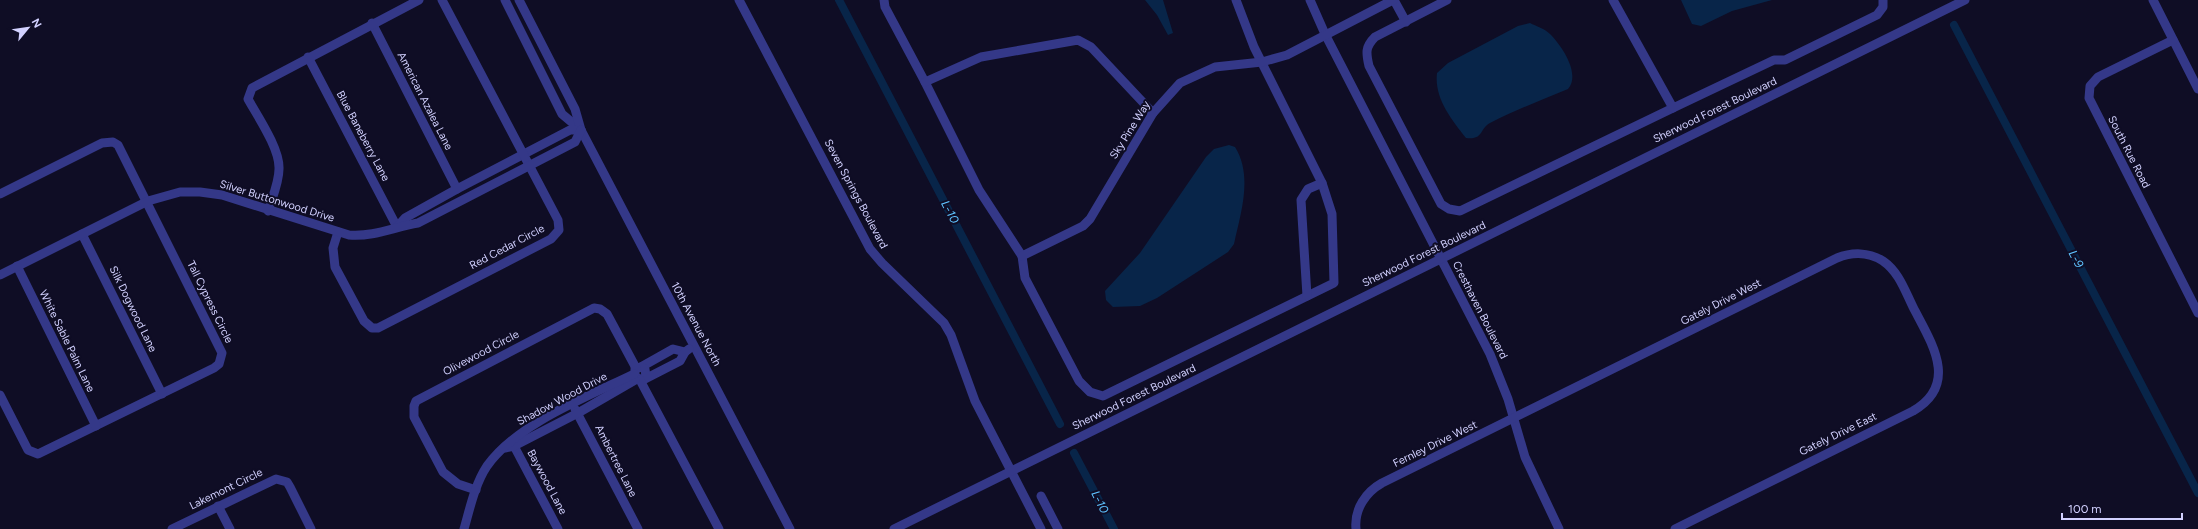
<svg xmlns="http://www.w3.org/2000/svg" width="2198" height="529" font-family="Figtree,sans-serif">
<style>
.water{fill:#082549}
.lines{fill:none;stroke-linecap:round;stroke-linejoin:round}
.canal{stroke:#082549;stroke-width:8}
.minor{stroke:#343888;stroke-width:9}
.labels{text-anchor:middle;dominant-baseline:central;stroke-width:4;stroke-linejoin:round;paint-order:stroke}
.street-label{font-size:11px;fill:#d2d1ff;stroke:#0f0d25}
.water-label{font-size:12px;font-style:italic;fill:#5fc3ff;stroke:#0f0d25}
</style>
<rect width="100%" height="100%" fill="#0f0d25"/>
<g class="water">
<polygon points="1145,0 1163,0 1173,33 1168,35 1157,15"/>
<polygon points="1681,0 1772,0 1732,11 1701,26 1692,24"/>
<path d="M1530,23C1536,26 1545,29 1550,34C1562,46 1581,74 1568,89C1542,100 1515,110 1490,123C1479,129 1484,140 1466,138C1451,119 1434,98 1437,73L1448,63L1518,26Z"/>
<path d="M1229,145L1235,147C1253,176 1241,212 1234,244L1228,252L1157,298L1140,306L1113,307L1106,300L1105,291L1140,253L1206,157L1214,149Z"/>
</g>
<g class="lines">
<g class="canal">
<polyline points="839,0 1060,424"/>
<polyline points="1954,25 2198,493"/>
<polyline points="1074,453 1114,529"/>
</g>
<g class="minor">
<polyline points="505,0 562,114 581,130"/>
<polyline points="519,0 575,109 581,130 790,529"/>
<polyline points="739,0 870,249 882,263 944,323 951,335 975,401 1041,529"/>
<polyline points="884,0 885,7 925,82 979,190 1022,256 1025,278 1079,381 1090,392 1103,396 1334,283 1332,214 1322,183 1254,47 1236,0"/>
<polyline points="1310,0 1325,34 1490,354 1508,399 1525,457 1559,529"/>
<polyline points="1394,0 1406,22"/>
<path d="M1447,0L1375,37C1365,47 1366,53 1369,66L1441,204L1449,209L1460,211L1673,108"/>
<polyline points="1613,0 1673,108 1774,60 1785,60 1877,15 1883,7 1883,0"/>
<polyline points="2153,0 2198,89"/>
<polyline points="372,23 457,189"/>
<polyline points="2173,40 2098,77 2090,86 2089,98 2198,313"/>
<polyline points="308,57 397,227"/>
<polyline points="925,82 981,57 1078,40 1091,47 1153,113"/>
<polyline points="0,194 102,143 113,142 118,145 222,353 219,364 214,368 38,454 28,450 0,395"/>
<path d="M268,211C272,198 279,183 279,169C280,149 258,117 248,99L252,88L419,0"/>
<polyline points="397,227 405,218 457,189 570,130 581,130"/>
<polyline points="338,232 333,248 335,267 364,321 372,328 378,328 551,239 559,230 558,220 442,0"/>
<polyline points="82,234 162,394"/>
<polyline points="1022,256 1083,226 1090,219 1153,113 1180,83 1215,67 1262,62 1287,55 1393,0"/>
<polyline points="17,266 96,426"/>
<path d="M0,275L148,201L180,192H200L222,195L349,235C374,237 394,227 418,223L575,142L581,130"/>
<polyline points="1307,296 1301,200 1308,189 1322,183"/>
<polyline points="641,367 673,349 685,352 689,349"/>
<polyline points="646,377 645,369 641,367 635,369 635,377 643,380 680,361 685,352"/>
<polyline points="640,380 719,529"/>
<polyline points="575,409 638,529"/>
<polyline points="514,446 558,529"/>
<polyline points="505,448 514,446 578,413 635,380"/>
<polyline points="476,490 458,484 443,472 414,417 414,406 416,401 594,308 600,309 607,314 636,368"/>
<polyline points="1041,496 1058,529"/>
<polyline points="218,506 230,529"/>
<polyline points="172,529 276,479 287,482 290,487 311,529"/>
<path d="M464,529C470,508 475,484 487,466C518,423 587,397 634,374"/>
<polyline points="894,529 1965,0"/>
<path d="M1356,529C1354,509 1366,492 1382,483L1837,258C1852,252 1869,252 1883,261C1899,272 1905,291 1913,307C1931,342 1960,384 1913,411L1675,529"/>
</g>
</g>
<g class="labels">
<g class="street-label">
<text transform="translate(425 101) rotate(63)">American Azalea Lane</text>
<text transform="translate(1715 110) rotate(-26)">Sherwood Forest Boulevard</text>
<text transform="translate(1130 130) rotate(-58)">Sky Pine Way</text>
<text transform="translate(363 136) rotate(62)">Blue Baneberry Lane</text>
<text transform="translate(2129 152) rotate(63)">South Rue Road</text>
<text transform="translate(856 194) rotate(62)">Seven Springs Boulevard</text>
<text transform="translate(277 201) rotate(17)">Silver Buttonwood Drive</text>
<text transform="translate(507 247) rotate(-28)">Red Cedar Circle</text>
<text transform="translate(1424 254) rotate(-26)">Sherwood Forest Boulevard</text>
<text transform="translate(210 302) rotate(64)">Tall Cypress Circle</text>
<text transform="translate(1721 302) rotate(-27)">Gately Drive West</text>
<text transform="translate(133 309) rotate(64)">Silk Dogwood Lane</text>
<text transform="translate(1480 310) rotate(63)">Cresthaven Boulevard</text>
<text transform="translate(696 324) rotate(62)">10th Avenue North</text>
<text transform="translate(67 341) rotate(64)">White Sable Palm Lane</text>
<text transform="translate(481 353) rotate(-28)">Olivewood Circle</text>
<text transform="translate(1134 397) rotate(-26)">Sherwood Forest Boulevard</text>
<text transform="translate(562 399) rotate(-28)">Shadow Wood Drive</text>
<text transform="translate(1838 434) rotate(-26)">Gately Drive East</text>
<text transform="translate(1435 444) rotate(-26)">Fernley Drive West</text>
<text transform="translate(616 461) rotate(63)">Ambertree Lane</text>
<text transform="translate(547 482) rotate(62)">Baywood Lane</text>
<text transform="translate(226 489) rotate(-26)">Lakemont Circle</text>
</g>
<g class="water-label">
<text transform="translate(950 212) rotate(62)">L-10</text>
<text transform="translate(2076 259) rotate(62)">L-9</text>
<text transform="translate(1100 502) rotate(63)">L-10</text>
</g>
</g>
<g transform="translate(28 28) rotate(61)" stroke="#0f0d25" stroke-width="3" paint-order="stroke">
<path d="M0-3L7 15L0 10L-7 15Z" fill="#d2d1ff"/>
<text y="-6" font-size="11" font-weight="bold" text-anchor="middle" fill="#d2d1ff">N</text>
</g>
<path d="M2062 513v6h120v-6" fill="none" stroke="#d2d1ff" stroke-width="2"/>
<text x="2068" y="513" font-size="12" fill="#d2d1ff" stroke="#0f0d25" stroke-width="3" paint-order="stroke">100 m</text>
</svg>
